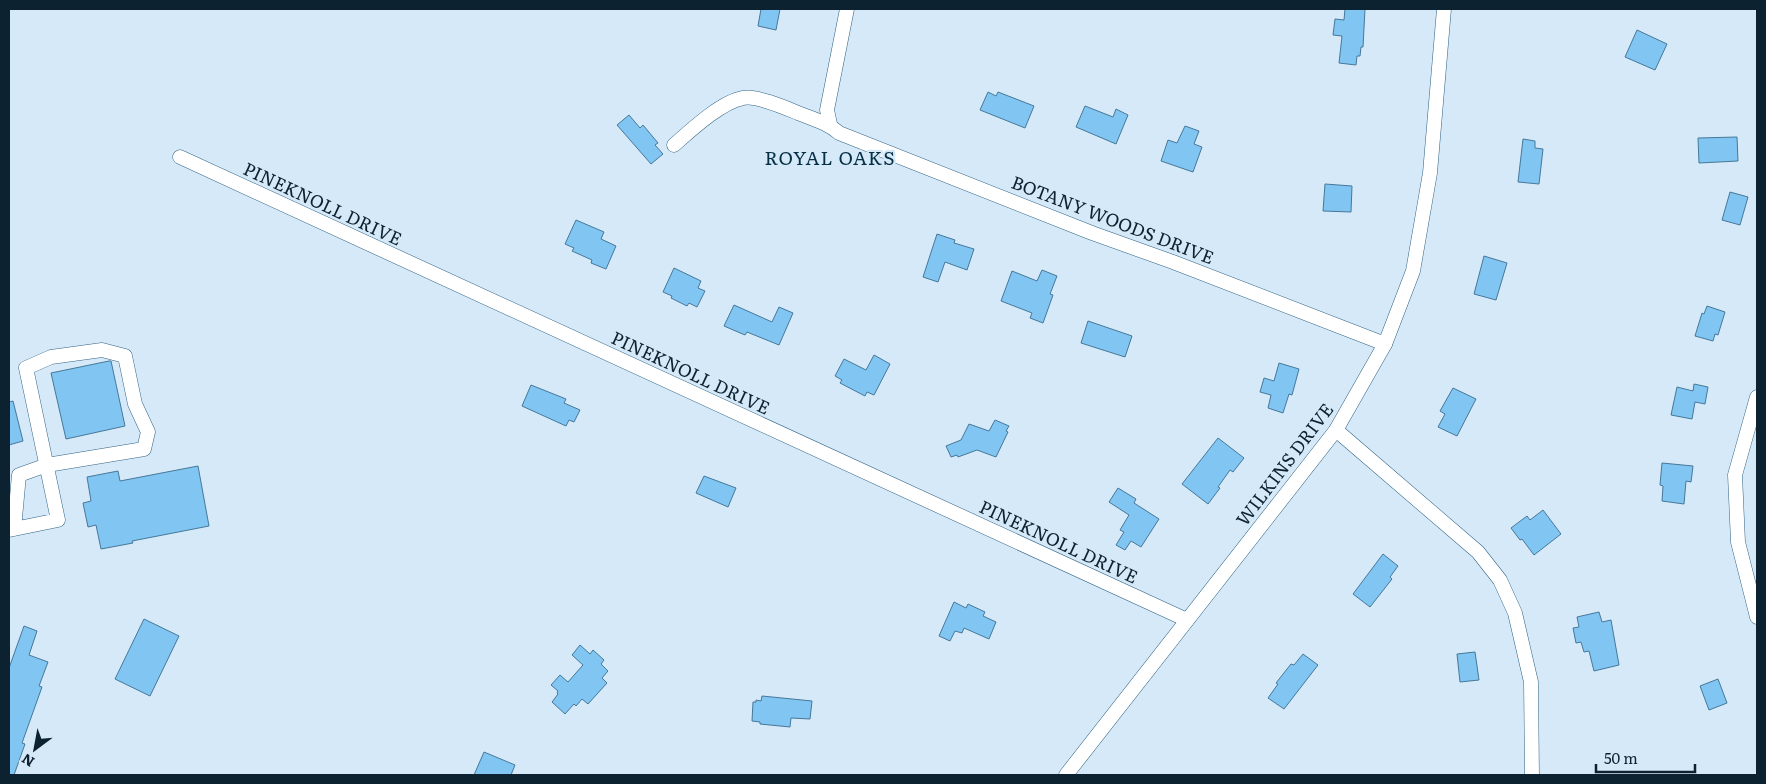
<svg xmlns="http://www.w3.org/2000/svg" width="1766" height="784" font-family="Literata,serif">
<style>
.building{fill:#81c5f2;stroke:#467899}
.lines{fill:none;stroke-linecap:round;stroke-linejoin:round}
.minor-casing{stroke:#326484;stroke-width:15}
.minor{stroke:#fff;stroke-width:14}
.labels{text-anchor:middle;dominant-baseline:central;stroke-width:4.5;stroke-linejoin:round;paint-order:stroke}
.street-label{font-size:18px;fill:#0d2230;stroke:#d5e9f8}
.neighbourhood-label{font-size:19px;letter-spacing:1px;fill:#073047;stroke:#d5e9f8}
</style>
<rect width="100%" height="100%" fill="#d5e9f8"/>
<g class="building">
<polygon points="761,9 780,9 776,30 758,26"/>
<polygon points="1345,9 1365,9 1363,47 1361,47 1360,56 1357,56 1356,65 1339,63 1342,36 1333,35 1335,19 1344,20"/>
<polygon points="1637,30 1667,44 1655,70 1625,57"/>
<polygon points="988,92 996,96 998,92 1034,106 1025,128 980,110"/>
<polygon points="1085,106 1113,117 1116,109 1128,115 1116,144 1076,127"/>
<polygon points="629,115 640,128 643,125 658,143 655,145 663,154 651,164 617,125"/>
<polygon points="1185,126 1199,131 1194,144 1202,147 1193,172 1161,161 1168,140 1177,143"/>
<polygon points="1737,137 1738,161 1699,163 1698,138"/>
<polygon points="1523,139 1535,141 1535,148 1543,149 1539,184 1518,182"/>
<polygon points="1325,184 1352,186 1351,212 1323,211"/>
<polygon points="1730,192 1748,197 1740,225 1722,220"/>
<polygon points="576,220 604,232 601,239 616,246 606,269 591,263 592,260 572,251 574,248 565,244"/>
<polygon points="937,234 955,240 954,243 974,249 967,270 945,262 938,282 923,277"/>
<polygon points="1484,256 1507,263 1496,300 1474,294"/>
<polygon points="674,268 701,281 698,288 705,291 697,307 689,303 687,306 671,298 672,296 663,292"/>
<polygon points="1042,270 1057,276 1050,294 1053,295 1043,323 1030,318 1032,313 1001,301 1012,271 1037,281"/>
<polygon points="734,305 772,322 779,307 793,313 779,345 747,332 745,335 724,326"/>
<polygon points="1707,306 1725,312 1718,335 1715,334 1713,341 1695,336 1702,313 1704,314"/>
<polygon points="1088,321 1132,336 1125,357 1081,343"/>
<polygon points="874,355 890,364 874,395 867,392 865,396 840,383 842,380 835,376 844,359 866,370"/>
<polygon points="109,361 111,361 125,426 66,439 51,373"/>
<polygon points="1279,363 1299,369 1292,395 1289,394 1283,413 1268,408 1271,395 1260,392 1264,378 1274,381"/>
<polygon points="1694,384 1708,387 1705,404 1695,402 1692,419 1671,415 1677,387 1693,391"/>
<polygon points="531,385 566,399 564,403 580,410 574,422 569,420 566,426 522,406"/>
<polygon points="1453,388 1476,399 1457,436 1438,427 1445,414 1440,411"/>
<polygon points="13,401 23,441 9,445 9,402"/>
<polygon points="995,420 1009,426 1006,431 1008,432 996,457 977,450 958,457 957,455 951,457 946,446 961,440 969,424 989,431"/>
<polygon points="1218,438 1244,458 1233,472 1230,470 1218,487 1220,488 1208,504 1182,484"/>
<polygon points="1662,463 1693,466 1691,482 1686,481 1684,504 1662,501 1663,486 1660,485"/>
<polygon points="198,466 209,526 132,541 133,543 101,549 96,525 88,527 83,503 91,501 87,477 118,471 120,481"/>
<polygon points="704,476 736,488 728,507 696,493"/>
<polygon points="1118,488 1136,499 1134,503 1159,519 1141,547 1131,541 1125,550 1116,545 1124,532 1120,530 1129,515 1109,502"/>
<polygon points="1543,510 1561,534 1534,555 1522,539 1520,540 1511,528 1527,516 1530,520"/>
<polygon points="1383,554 1398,566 1390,577 1392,579 1370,607 1353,594"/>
<polygon points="954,602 966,608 968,604 985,612 983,616 996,622 989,639 964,628 962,633 955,631 950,641 939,636"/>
<polygon points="1599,612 1602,622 1611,620 1619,665 1594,671 1589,651 1584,652 1581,642 1576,643 1573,628 1579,627 1577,617"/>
<polygon points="144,619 179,636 150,696 115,679"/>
<polygon points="24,626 37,631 29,655 48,662 39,686 42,687 22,743 25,744 14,775 9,775 9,668"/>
<polygon points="580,645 590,654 593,650 604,660 601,664 608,671 602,678 607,683 588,704 582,699 576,706 574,704 565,714 552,702 558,694 557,693 558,691 551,685 560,675 568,682 583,665 572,655"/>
<polygon points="1475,652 1479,680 1460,682 1457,654"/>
<polygon points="1303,654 1318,665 1284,709 1268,698 1278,684 1276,683 1291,664 1294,665"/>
<polygon points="1718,679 1727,703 1709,710 1700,686"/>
<polygon points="762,696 812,701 810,719 791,718 790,727 760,724 760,722 752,721 753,702 756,702 756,700 761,701"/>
<polygon points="484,752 515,765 511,775 474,775"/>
</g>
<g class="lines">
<defs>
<g id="minor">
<polyline points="830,124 827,110 847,9"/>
<path d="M674,145C691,130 721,102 743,98C756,95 786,108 798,113C813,119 828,123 839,133L1092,233L1173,262L1385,344"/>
<polyline points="180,157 1187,620"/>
<polyline points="1757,397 1735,475 1738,542 1757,617"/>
<polyline points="1336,430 1478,552 1500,580 1515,613 1531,682 1532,775"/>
<polyline points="9,530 58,520 26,368 51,357 102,350 125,356 135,404 148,432 144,449 47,465 19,475 14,529"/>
<polyline points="1066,775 1336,430 1385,344 1413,271 1430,173 1444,9"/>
</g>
</defs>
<use href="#minor" class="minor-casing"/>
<use href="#minor" class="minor"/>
</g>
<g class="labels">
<g class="street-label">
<text transform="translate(323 203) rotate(25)">PINEKNOLL DRIVE</text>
<text transform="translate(1113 219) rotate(21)">BOTANY WOODS DRIVE</text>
<text transform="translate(691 372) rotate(25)">PINEKNOLL DRIVE</text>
<text transform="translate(1284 464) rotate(-53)">WILKINS DRIVE</text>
<text transform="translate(1059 541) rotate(25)">PINEKNOLL DRIVE</text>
</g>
<g class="neighbourhood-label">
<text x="830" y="157">ROYAL OAKS</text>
</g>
</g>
<rect width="1766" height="784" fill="none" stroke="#0d2230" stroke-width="20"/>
<g transform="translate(35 749) rotate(212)" stroke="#d5e9f8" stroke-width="4" paint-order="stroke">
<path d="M0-4L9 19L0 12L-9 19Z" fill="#0d2230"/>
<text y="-8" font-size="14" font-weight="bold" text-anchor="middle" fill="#0d2230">N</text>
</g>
<path d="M1596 764v8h99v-8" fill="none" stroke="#0d2230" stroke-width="2.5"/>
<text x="1604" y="764" font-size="15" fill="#0d2230" stroke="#d5e9f8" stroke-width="4" paint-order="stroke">50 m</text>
</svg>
